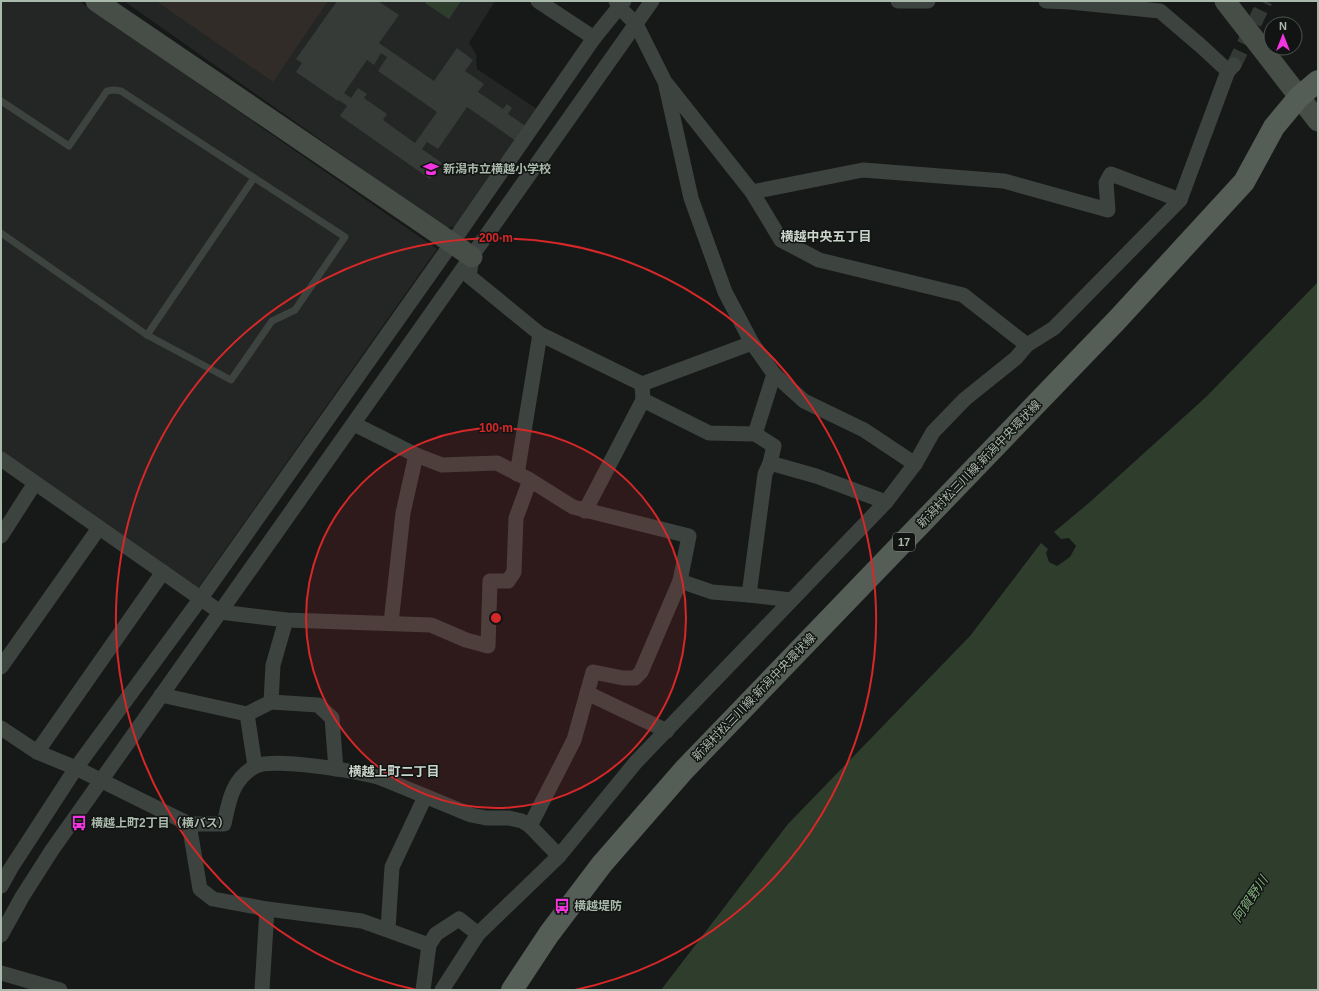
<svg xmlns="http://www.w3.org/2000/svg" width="1319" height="991" font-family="Arial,'Noto Sans JP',sans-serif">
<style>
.built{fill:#232624}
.green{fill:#312c27}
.water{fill:#2f3d2d}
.building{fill:#373b38;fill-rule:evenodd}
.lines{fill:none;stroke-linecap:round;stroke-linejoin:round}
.street-tunnel{stroke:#343935;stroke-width:15;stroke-dasharray:15 8;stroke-linecap:butt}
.lane{stroke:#3d433f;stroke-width:7}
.street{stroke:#3d433f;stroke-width:15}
.secondary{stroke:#464e47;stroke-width:21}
.primary{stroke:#545d56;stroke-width:22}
.ring{fill:none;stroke:#d62828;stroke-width:2}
.labels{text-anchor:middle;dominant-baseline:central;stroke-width:3;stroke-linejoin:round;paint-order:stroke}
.shield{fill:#121413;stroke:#7c887d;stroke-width:1}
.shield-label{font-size:11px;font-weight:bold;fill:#a9b9ab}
.poi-label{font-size:12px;font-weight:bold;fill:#a9b9ab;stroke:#121413;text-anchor:start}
.street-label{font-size:12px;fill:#a9b9ab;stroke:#121413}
.neighbourhood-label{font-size:13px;font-weight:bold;fill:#cad5cc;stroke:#121413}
.water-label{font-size:13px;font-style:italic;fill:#85b480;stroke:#121413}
.centre{fill:#d62828;stroke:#121413;stroke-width:2}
.ring-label{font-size:12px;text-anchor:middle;font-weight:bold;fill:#d62828;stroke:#121413;stroke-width:3;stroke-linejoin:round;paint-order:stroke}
</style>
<rect width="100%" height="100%" fill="#171918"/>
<g class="built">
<polygon points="1,1 79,1 437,249 196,591 1,454"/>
<polygon points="124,1 495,1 469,43 476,54 477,69 540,111 458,227 444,227"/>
</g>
<polygon class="green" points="156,1 328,1 273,82"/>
<g class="water">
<polygon points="426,1 461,1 449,19 425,3"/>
<polygon points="1318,282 1318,990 661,990 788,824 970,636 1041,543 1048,549 1046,553 1049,562 1057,566 1070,557 1076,546 1069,538 1061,539 1054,532 1090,502 1206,397"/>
</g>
<path class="building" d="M337,1H378L399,15L379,43L434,81L457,48L473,60L465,71L484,84L478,92L503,109L507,104L512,108L508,114L527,127L516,141L467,107L438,149L427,142L422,149L442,163L430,179L340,116L347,106L339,100L338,101L296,72L302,63L296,59ZM381,53L387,57L378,71L437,112L415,143L383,120L387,114L364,98L367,94L358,88L351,98L344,93L367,60L374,65Z"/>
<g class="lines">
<polyline class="street-tunnel" points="1234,65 1265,1"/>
<g class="lane">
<polyline points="1,101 69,146 107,91 114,90 121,91 345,237 295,310 272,321 231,380 147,335 1,233"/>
<polyline points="147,335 254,178"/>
</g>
<g class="street">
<polyline points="538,1 594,38"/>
<polyline points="616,1 619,7 636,24 665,82 752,192 863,170 1004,181 1108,210 1106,183 1111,174 1180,200"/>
<polyline points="898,1 928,1"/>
<polyline points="1046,1 1070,2 1160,11 1201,46 1228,71"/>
<polyline points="666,86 691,198 725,292 752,343 774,374 804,401 864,430 915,464"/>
<polyline points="752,192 781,240 819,260 963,295 1027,345"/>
<polyline points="472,258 469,276 540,334 642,384 643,400 709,433 755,434 774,446 770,463 765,474 749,595 791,600"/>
<polyline points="642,384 752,343"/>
<polyline points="354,424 416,455 442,465 497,463 530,480 573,507 689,536 680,581 712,592 749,595"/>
<polyline points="755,434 774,374"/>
<polyline points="1,459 220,612 286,620 431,625 466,640 488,646 490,581 508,581 514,572 516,518 530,480"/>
<polyline points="770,463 816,476 886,502"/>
<polyline points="517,474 540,334"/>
<polyline points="585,511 643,400"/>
<polyline points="1,536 35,483"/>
<polyline points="391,623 403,513 416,455"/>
<polyline points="1,667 99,528"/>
<polyline points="587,693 667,731"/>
<polyline points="161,695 247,714 271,702 273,665 286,620"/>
<polyline points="271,702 318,705 332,718 336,769"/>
<polyline points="247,714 255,766"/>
<path d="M1,728L37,752L76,768L189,824H224C229,801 232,780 254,767C270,756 360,772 381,778L471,815L486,818H509L522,821L530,826L559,856"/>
<polyline points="37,752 163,572"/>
<polyline points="189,824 200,889 213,899 267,909 362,921 429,945"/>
<polyline points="530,826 574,740 593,672 623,678 635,678 641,672 680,581"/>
<polyline points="1,886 11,868 76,768 201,598 452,243 594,38 624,1"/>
<polyline points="388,929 392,867 425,797"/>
<polyline points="1,935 22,897 52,850 652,1"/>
<polyline points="1,973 60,990"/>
<polyline points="262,990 267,909"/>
<polyline points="423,990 429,945 436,934 459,919 478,934"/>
<polyline points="442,990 478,934 559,856 636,762 886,502 915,464 933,432 965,399 1016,358 1027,345 1054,328 1180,200 1228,71 1234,65"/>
</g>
<g class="secondary">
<polyline points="96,1 452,243 472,257"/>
<polyline points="1225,1 1318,121"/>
</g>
<polyline class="primary" points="512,990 549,934 602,864 684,770 1117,320 1244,182 1274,127 1299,97 1318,81"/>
</g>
<circle cx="496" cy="618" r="190" fill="#d62828" fill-opacity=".12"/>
<g class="ring">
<circle cx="496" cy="618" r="190"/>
<path d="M417 990A380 380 0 1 1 575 990"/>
</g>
<defs>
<symbol id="school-bare" viewBox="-9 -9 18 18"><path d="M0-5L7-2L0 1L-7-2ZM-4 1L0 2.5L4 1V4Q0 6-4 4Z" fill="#f434e0" stroke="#121413" stroke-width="2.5" paint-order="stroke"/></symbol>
<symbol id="bus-bare" viewBox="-9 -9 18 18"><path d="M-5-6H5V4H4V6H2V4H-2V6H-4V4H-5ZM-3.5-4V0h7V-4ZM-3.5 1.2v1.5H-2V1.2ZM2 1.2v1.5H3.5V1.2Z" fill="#f434e0" stroke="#121413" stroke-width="2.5" paint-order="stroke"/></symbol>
</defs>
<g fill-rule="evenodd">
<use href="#school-bare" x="420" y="158" width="22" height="22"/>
<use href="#bus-bare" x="68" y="812" width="22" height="22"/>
<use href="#bus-bare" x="551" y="895" width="22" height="22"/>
</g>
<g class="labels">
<rect class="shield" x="893" y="533" width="22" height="18" rx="3"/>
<g class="shield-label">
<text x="904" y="542">17</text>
</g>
<g class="poi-label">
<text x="443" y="169">新潟市立横越小学校</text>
<text x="91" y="823">横越上町2丁目（横バス）</text>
<text x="574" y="906">横越堤防</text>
</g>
<g class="street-label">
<text transform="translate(979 464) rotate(-46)">新潟村松三川線;新潟中央環状線</text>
<text transform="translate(754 697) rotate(-46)">新潟村松三川線;新潟中央環状線</text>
</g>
<g class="neighbourhood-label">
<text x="826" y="236">横越中央五丁目</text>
<text x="394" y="771">横越上町二丁目</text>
</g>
<g class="water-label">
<text transform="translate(1250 899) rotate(-56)">阿賀野川</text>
</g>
</g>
<circle cx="496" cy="618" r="6" class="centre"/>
<g class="ring-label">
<text x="496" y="242">200 m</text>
<text x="496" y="432">100 m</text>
</g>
<rect width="1319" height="991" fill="none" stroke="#a9b9ab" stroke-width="4"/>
<g transform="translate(1283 36)"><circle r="19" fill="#121413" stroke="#4e5650"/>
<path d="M0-3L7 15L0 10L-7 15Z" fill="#f434e0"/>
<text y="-6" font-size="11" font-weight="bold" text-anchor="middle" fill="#a9b9ab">N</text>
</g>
</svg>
